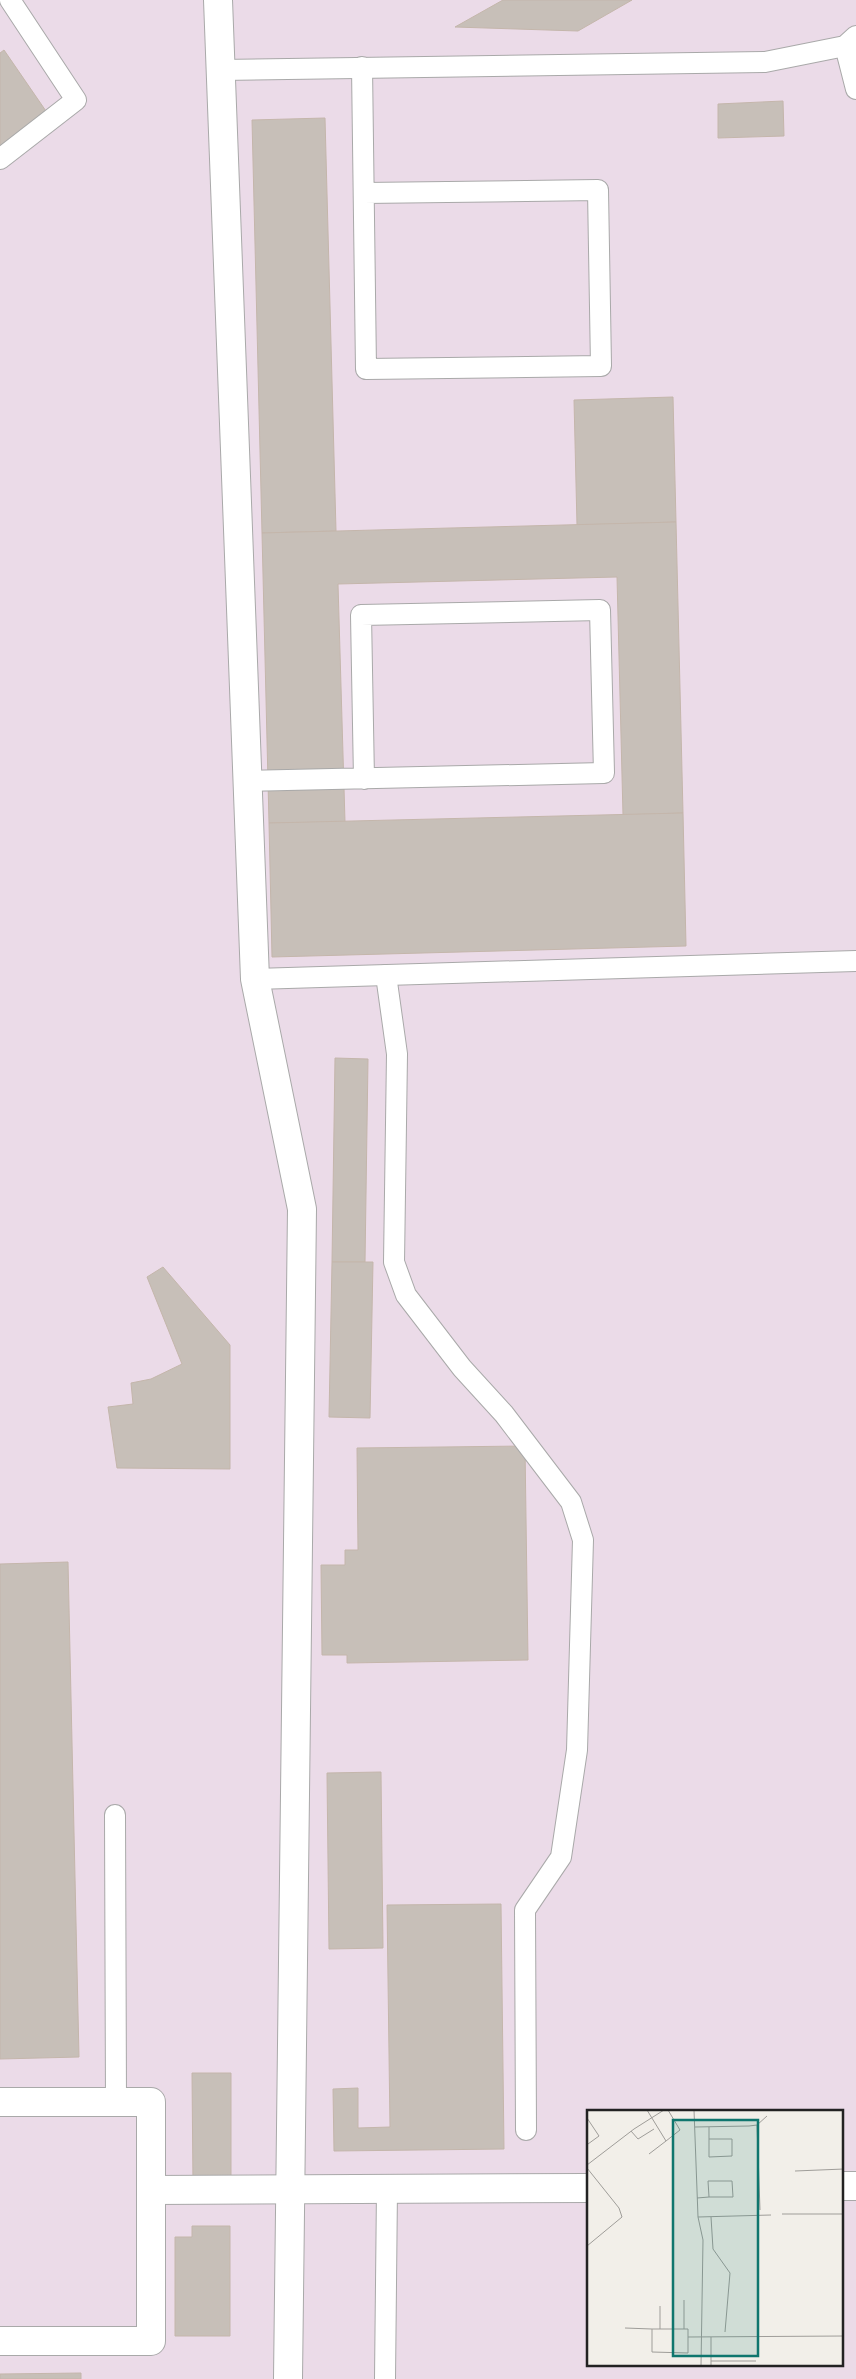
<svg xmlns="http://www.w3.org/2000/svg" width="856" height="2379" font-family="Montserrat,sans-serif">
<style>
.industrial{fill:#ebdbe8;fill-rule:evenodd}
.building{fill:#c7bfb8;stroke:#c4b6ab}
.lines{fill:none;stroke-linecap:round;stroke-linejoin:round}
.service-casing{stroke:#a9a9a9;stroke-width:22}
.minor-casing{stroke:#a9a9a9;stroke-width:30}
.service{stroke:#fff;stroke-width:20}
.minor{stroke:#fff;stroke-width:28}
.inset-road{fill:none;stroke:#9f9d99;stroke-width:1}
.view{fill:#0f766e;fill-opacity:0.15;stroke:#0f766e;stroke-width:2.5}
.inset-edge{fill:none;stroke:#222;stroke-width:2.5}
</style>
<rect width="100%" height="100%" fill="#f2efe9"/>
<path class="industrial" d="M0,0H856V2379H0ZM588,2112H842V2365H588Z"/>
<g class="building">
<polygon points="503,0 632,0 578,31 455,27"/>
<polygon points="4,50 48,114 0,147 0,53"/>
<polygon points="783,101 784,136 718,138 718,104"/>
<polygon points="325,118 336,531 262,533 252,120"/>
<polygon points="673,397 676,522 577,525 574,400"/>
<polygon points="676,522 683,813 623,815 617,577 338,584 345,822 269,823 262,533"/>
<polygon points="683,813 686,946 272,957 269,823"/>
<polygon points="335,1058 368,1059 365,1262 332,1262"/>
<polygon points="332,1262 373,1262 370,1418 329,1417"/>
<polygon points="163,1267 230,1345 230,1469 117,1468 108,1407 133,1404 131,1383 151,1379 182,1364 147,1277"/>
<polygon points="525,1446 528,1660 347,1663 347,1655 322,1655 321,1565 345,1565 345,1550 358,1550 357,1448"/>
<polygon points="68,1562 79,2057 0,2059 0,1564"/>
<polygon points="381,1772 383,1948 329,1949 327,1773"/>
<polygon points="501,1904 504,2149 334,2151 333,2089 358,2088 358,2128 390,2127 387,1905"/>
<polygon points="192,2073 231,2073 231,2185 193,2185"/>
<polygon points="192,2226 230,2226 230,2336 175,2336 175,2237 192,2237"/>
<polygon points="81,2373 81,2379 0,2379 0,2374"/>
</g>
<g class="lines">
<defs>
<g id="service">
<polyline points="845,46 856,89"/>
<polyline points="362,67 366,369 601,366 598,190 364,193"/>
<polyline points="220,70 765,62 845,46 856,36"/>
<polyline points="0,159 76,100 10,0"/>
<polyline points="247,781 604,773 600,610 361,615 364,779"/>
<polyline points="386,975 397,1054 394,1262 406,1295 462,1368 504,1414 571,1502 583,1540 577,1750 561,1857 525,1910 526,2130"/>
<polyline points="255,979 856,961"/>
<polyline points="115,1815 116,2102"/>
<polyline points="385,2379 387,2189"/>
</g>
<g id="minor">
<polyline points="218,0 255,979 302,1209 288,2379"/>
<polyline points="0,2102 151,2102 151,2341 0,2341"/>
<polyline points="842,2186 856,2186"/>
<polyline points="151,2190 588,2188"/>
</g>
</defs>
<use href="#service" class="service-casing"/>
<use href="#minor" class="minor-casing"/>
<use href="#service" class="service"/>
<use href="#minor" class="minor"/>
</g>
<g transform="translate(587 2110)">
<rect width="256" height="256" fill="#f2efe9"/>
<path class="inset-road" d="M60,0L79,31L62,44M107,0L111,107L116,130L114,256M0,8L12,26L1,34M170,15L173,100M108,17L162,16L170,15L180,6M122,17V47L145,46V29H122M44,21L51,29L67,19M79,31L93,20L81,0M0,55L47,19L77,0M0,58L32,98L35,107L0,136M208,61L257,59M110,88L122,87H146L145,71H121L122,87M195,104H257M111,107L184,105M124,107L126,139L143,163L138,222M97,190V219M73,196V219M38,218L65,219M65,219H101V243L65,242ZM101,227L257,226M124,251H169M124,256V227"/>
<path class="view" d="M86,10H171V246H86Z"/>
<rect width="256" height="256" class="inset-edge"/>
</g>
</svg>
